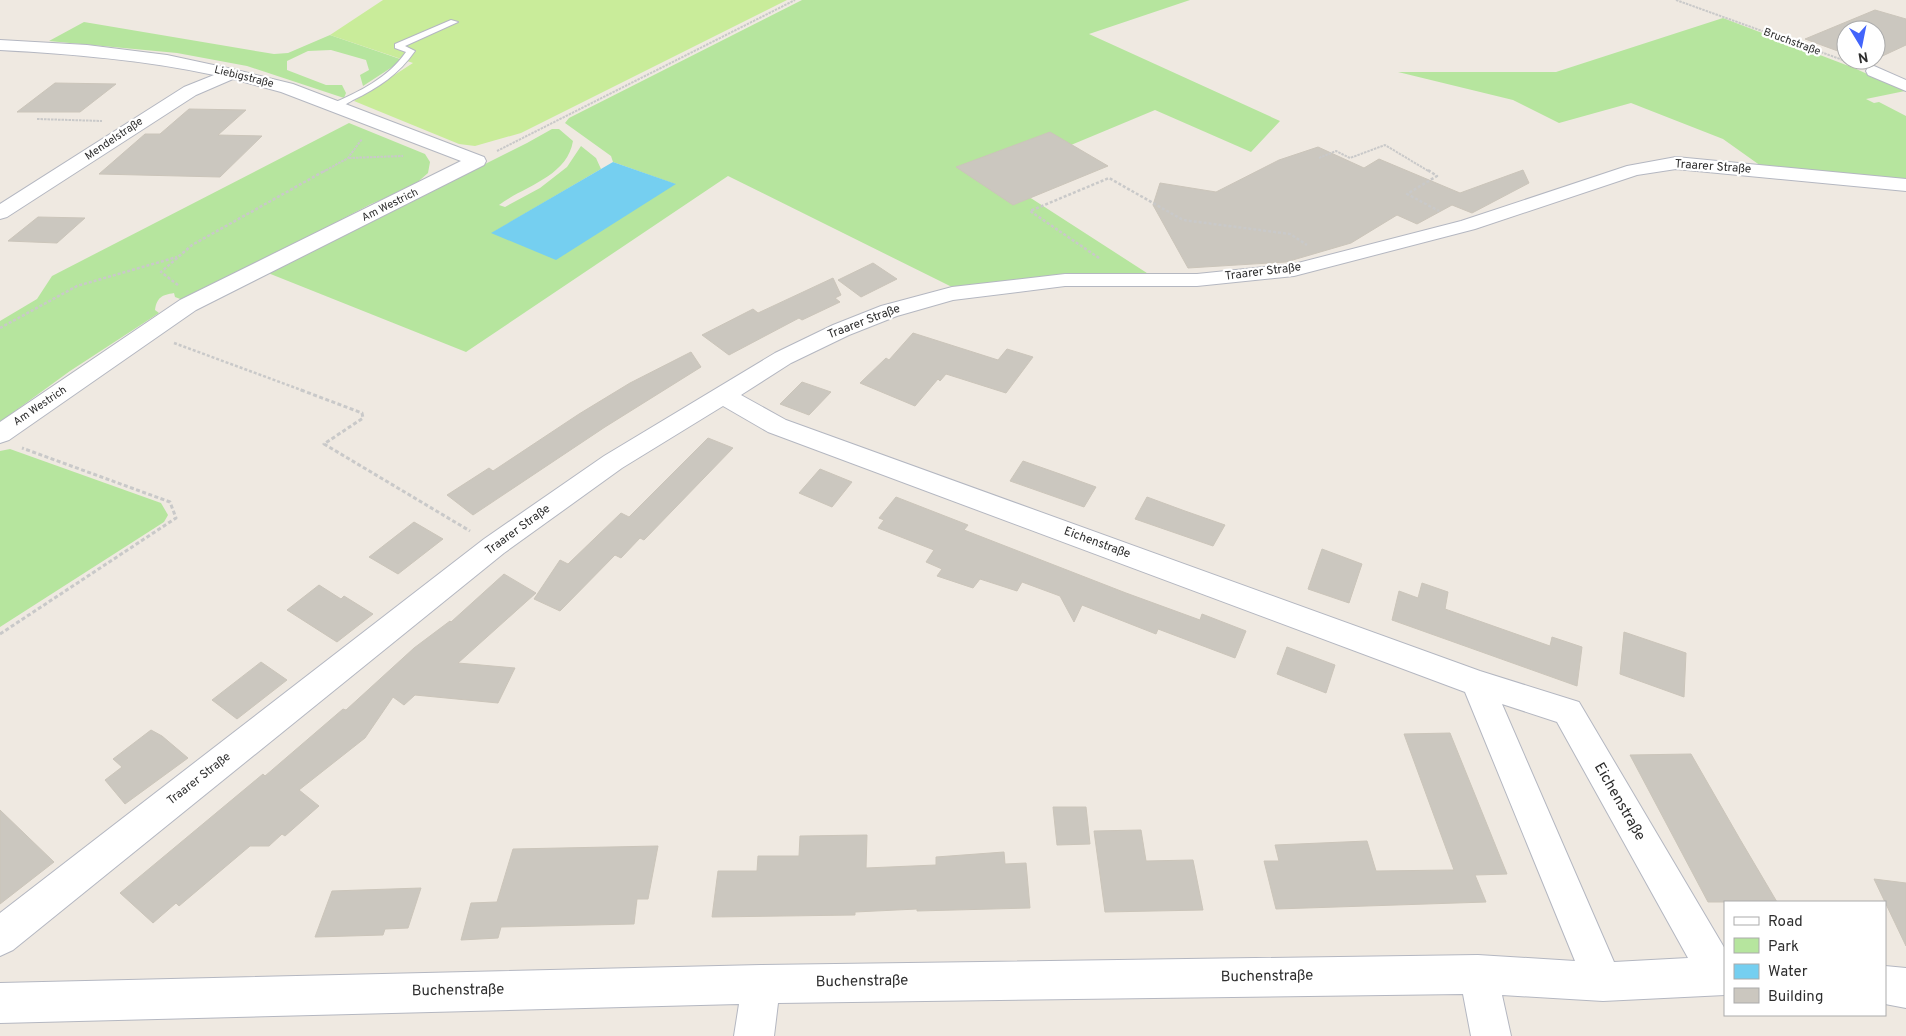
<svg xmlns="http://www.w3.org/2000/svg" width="1906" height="1036" font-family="Overpass,sans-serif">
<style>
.green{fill:#b6e59e}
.pitch{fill:#c9ec9a}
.water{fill:#75cff0}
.building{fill:#cbc7bf;stroke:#cbc5ba}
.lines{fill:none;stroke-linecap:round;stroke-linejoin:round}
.service-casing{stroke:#b4b7c1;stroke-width:2}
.minor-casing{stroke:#b4b7c1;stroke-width:2}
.path-far2{stroke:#c9c9c9;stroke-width:2;stroke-dasharray:2.5 1;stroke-linecap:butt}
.path-far1{stroke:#c9c9c9;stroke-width:2.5;stroke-dasharray:3 2;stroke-linecap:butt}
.path{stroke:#c9c9c9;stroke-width:3;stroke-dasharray:4 2.5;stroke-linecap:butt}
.service{fill:#fff;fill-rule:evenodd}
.minor{fill:#fff;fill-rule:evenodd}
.labels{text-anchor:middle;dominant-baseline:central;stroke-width:4.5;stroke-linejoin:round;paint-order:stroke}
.far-street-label{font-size:11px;fill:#2e2e2e;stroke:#fff}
.street-label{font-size:12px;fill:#2e2e2e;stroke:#fff}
.near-street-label{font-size:15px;fill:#2e2e2e;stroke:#fff}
</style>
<rect width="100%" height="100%" fill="#efe9e1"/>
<g class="green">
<path d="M802,0H1190L1089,34L1280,121L1251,152L1155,110L1071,145L1006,182L1150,275L952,287L728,176L466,352L268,273L527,143L552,129H559L573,141C567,177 524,186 499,205L505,207L540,188L567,167L581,146L596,158L601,169L492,233L675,184L613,162L611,156L565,123L569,118Z"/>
<polygon points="1723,18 1854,68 1905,91 1866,99 1874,103 1879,102 1906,116 1906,180 1761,166 1723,139 1631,103 1559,123 1513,100 1398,72 1556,72"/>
<polygon points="84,22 274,54 288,53 330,35 403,60 363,86 360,75 369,70 366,60 331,50 308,51 287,61 287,70 326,85 342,85 346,93 344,98 247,66 177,53 49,41"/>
<path d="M349,123L425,154L430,162L428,173L412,187L371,204L195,296L183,300L175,297L174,293C162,295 157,297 155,310L159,313L70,371L0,422V321L37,299L52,276Z"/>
<polygon points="10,449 161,503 168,515 164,522 150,531 0,627 0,451"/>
</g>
<polygon class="pitch" points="383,0 787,0 521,133 475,146 459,144 354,101 413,63 330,35"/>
<polygon class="water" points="613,162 676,184 556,260 491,233"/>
<g class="building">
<polygon points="1875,10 1906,19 1906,45 1876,59 1876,30 1846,30 1846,54 1805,39"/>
<polygon points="55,83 116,84 80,112 17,112"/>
<polygon points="189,109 246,110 218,135 262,136 220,177 99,174 145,134 160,134"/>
<polygon points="1050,132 1108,166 1013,205 956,167"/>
<polygon points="1318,147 1364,168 1379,159 1460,193 1523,170 1529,183 1472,213 1452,205 1417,224 1397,215 1351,243 1286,262 1188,268 1153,205 1160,183 1216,192 1279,160"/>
<polygon points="38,217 85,218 57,243 8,241"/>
<polygon points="873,263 897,279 861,297 838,280"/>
<polygon points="833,278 841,295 835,298 840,302 802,320 799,318 729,355 702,335 753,309 758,313"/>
<polygon points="913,333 998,360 1007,349 1033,357 1006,393 946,374 940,381 938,379 915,406 860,383 886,358 889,360"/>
<polygon points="691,352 701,367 605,427 473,515 447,495 489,468 493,471 579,414 630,383"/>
<polygon points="802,382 831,392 809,415 780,404"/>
<polygon points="708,438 733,448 644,540 640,538 621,558 615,555 560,611 534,599 560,560 568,564 621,513 629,517"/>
<polygon points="1023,461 1060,474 1096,487 1084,507 1010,481"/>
<polygon points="820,469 852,482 832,507 799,493"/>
<polygon points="896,497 968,525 964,530 1126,593 1200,620 1202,614 1246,631 1235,658 1158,629 1156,634 1082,605 1074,622 1060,596 1022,582 1017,591 980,579 973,588 937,576 942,569 926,562 934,550 878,528 884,520 879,518"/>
<polygon points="1147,497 1185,511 1225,525 1213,546 1135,519"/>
<polygon points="414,522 443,539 398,574 369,557"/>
<polygon points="1322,549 1362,564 1349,603 1308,589"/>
<polygon points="504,574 536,593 458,663 515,668 498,703 415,695 404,705 393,697 365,738 299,790 319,806 285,836 282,834 269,846 250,846 179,906 176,903 153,923 120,893 263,774 265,776 343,709 346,710 414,648 450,621 451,622"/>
<polygon points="1422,583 1448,592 1445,609 1550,646 1552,637 1582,647 1577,686 1392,620 1399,591 1418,598"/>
<polygon points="319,585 341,599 344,596 373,614 337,642 287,610"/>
<polygon points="1624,632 1686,653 1684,697 1620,674"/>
<polygon points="1287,647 1335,665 1326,693 1277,674"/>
<polygon points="261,662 287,680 237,719 212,700"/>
<polygon points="151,730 162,736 188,758 125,804 105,780 122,767 113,759"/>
<polygon points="1450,733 1507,874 1475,875 1486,902 1276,909 1264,861 1279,861 1275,845 1367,841 1376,871 1454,870 1404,734"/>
<polygon points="1691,754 1741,841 1777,902 1708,902 1630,755"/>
<polygon points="1053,807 1086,807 1090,844 1057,845"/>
<polygon points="0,810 54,862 0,904"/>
<polygon points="1141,830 1146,861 1193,860 1203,910 1105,912 1094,831"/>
<polygon points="867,835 866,868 936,865 936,857 1004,852 1005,864 1026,863 1030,908 917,911 917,909 855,912 855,915 712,917 718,871 757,871 758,856 799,856 800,836"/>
<polygon points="658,846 648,899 637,899 634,924 501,927 498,938 461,940 471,903 497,902 513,849"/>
<polygon points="1874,879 1906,883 1906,946"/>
<polygon points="421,888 408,928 385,929 383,935 315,937 332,891"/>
</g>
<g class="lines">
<defs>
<path id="service" d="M451,20L458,22L405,46L415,51C399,74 378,88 353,100C346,104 339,109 331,108V104C359,92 388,78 406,52L395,48V44Z"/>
<g id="minor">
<path d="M0,40L87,45L167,55L232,69L293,84L484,157L486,161L484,165L196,310L9,440L0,443V422L180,300L461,161L281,92L233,79L196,95L7,217L0,219V204L184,87L214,75C143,60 73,54 0,50Z"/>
<polygon points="1874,66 1906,80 1906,91 1868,75 1866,71 1868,67"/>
<path d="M1676,157L1906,179V191L1676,169L1637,175L1475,229L1294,276L1197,286H1065L953,300L897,316L849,335L791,363L741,395L786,420L1480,671L1579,702L1725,949V995L1603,1001L1502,995L1511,1036H1471L1463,994L778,1003L774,1036H734L739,1004L0,1023V983L761,965L1478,955L1575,961L1465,692L768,432L723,406L622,468L504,553L13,950L0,956V913L484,539L604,456L775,353L833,325L881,306L952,287L1065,274H1197L1294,264L1461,221L1627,166ZM1502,704L1557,722L1688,958L1614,962Z"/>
<polygon points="1885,966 1906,968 1906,1008 1885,1004"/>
</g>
</defs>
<use href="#service" class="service-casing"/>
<use href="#minor" class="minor-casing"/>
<g class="path-far2">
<polyline points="1676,0 1854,64"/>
<polyline points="37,119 102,121"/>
<polyline points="497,151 795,0"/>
<polyline points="349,158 403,156"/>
<polyline points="1319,158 1336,151 1350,158 1385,145 1430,172"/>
<polyline points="323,172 348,158 362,139"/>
</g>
<g class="path-far1">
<polyline points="1428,170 1437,176 1407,194 1439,211"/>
<polyline points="1099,258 1030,211 1109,178 1183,220 1290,234 1307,245"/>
<polyline points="178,285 161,272 192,245 326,170"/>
<polyline points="0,328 77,286 177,257"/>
<polyline points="174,343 304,391"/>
</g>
<g class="path">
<polyline points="301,390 362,413 363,418 324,444 470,531"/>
<polyline points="0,634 176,518 170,502 22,448"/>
</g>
<use href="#service" class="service"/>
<use href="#minor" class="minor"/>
</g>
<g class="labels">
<g class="far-street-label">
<text transform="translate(1792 42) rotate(20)">Bruchstraße</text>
<text transform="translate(244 77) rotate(14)">Liebigstraße</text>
<text transform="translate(114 139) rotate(-34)">Mendelstraße</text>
<text transform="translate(390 205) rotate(-26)">Am Westrich</text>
<text transform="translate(40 406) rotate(-34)">Am Westrich</text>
</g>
<g class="street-label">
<text transform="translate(1713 167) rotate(4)">Traarer Straße</text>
<text transform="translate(1263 272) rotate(-7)">Traarer Straße</text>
<text transform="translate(864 322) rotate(-21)">Traarer Straße</text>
<text transform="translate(518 530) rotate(-36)">Traarer Straße</text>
<text transform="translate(1097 543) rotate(20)">Eichenstraße</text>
<text transform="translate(199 779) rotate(-38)">Traarer Straße</text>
</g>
<g class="near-street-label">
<text transform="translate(1619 802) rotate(60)">Eichenstraße</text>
<text transform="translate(1267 977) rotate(-1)">Buchenstraße</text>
<text transform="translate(862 982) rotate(-1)">Buchenstraße</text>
<text transform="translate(458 991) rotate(-1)">Buchenstraße</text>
</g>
</g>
<rect x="1724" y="901" width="162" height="115" fill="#ffffff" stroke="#ababab"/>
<rect x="1734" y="917" width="25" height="8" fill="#ffffff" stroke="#ababab"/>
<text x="1768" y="926" font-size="15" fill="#2e2e2e">Road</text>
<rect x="1734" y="938" width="25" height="15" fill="#b6e59e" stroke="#ababab"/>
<text x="1768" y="951" font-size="15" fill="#2e2e2e">Park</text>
<rect x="1734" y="964" width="25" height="15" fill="#75cff0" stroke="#ababab"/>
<text x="1768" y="976" font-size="15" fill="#2e2e2e">Water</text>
<rect x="1734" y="988" width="25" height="15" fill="#cbc7bf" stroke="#ababab"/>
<text x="1768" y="1001" font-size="15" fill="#2e2e2e">Building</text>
<g transform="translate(1861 45) rotate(170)"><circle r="24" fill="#ffffff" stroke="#ababab"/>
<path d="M0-4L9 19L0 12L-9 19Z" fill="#4264fb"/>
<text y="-8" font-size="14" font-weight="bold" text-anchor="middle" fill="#2e2e2e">N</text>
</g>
</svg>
